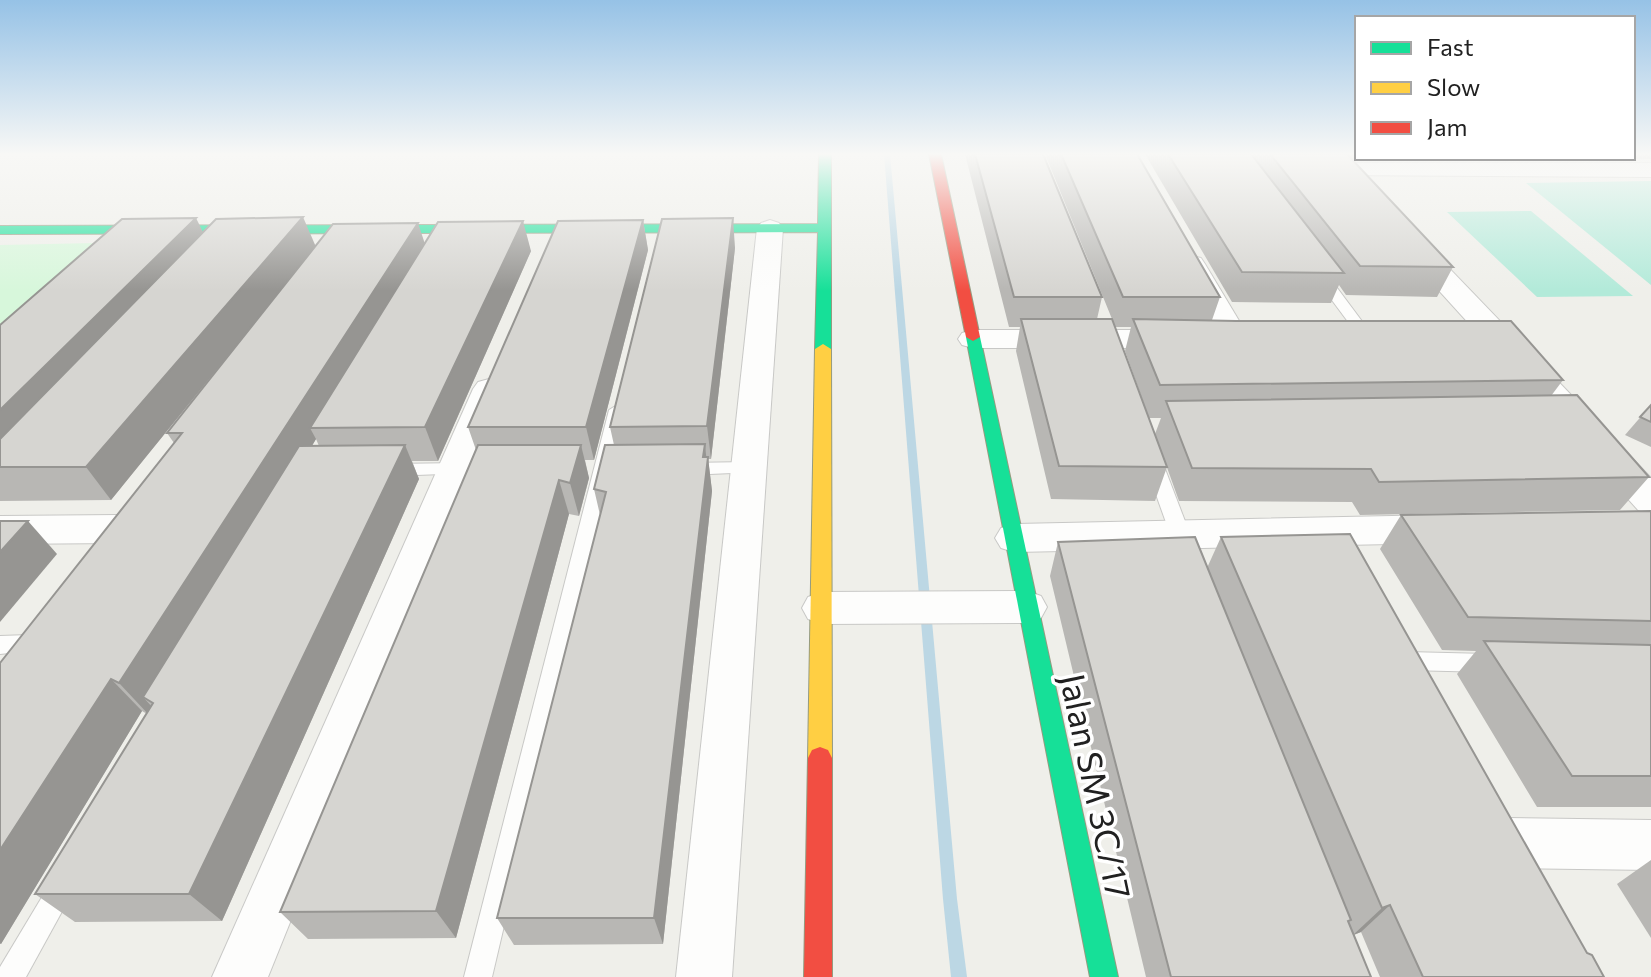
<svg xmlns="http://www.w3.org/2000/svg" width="1651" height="977" font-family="Commissioner,sans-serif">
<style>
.park{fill:#d7f7db}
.pitch{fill:#b2ead9}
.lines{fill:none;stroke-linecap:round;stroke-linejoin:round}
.stream{fill:#bcd7e4;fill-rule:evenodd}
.lane-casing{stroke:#c8c8c6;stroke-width:2}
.street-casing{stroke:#c8c8c6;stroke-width:2}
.fast-casing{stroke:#959b80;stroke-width:2}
.slow-casing{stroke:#959b80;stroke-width:2}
.jam-casing{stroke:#959b80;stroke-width:2}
.lane{fill:#fdfdfc;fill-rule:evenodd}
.street{fill:#fdfdfc;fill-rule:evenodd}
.fast{fill:#16e098;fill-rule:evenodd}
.slow{fill:#ffcf43;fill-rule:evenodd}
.jam{fill:#f24e42;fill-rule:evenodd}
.wall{fill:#b8b7b4;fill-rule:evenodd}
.shaded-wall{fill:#969592}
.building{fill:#d6d5d1;stroke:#969592;stroke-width:2}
.labels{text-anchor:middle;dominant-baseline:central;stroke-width:7;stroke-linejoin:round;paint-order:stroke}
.near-street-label{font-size:34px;fill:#212121;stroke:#fff}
</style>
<rect width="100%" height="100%" fill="#efefea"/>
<polygon class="park" points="97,243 0,329 0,245"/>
<g class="pitch">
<polygon points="1651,181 1651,285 1526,183"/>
<polygon points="1531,211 1633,296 1537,297 1447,212"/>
</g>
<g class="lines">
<polygon class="stream" points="884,154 890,154 957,899 967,977 951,977 943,899"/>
<defs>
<g id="lane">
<polygon points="1321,272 1326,273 1373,336 1373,342 1363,342 1314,276"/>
<polygon points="617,405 625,410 492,977 464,977 609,410"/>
<polygon points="1153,455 1162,461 1193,542 1190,547 1176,547 1173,542 1144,461"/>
<polygon points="749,462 758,468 755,472 687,475 678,469 687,463"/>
<polygon points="462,463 468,465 471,469 468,473 391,476 382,470 391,464"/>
<polygon points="29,635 36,638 40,644 36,650 0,654 0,636"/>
<polygon points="1407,652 1488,654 1496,657 1499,663 1496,669 1488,672 1407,670 1399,667 1396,661 1399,655"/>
<polygon points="63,873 72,877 76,886 26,977 0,977 0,967 54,877"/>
</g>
<g id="street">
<polygon points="1342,163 1651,163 1651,177 1334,175 1330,170 1334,165"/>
<polygon points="770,220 779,223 783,228 732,977 676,977 757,228 761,223"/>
<polygon points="1412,237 1421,239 1651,478 1651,514 1638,510 1403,251 1399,245 1403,239"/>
<polygon points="1192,256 1201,258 1205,264 1250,339 1246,345 1235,348 1224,345 1220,339 1179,264 1183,258"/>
<polygon points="973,330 1175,330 1186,333 1190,339 1186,345 1175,348 973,348 962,345 958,339 962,333"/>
<polygon points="489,379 500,382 505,389 268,977 212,977 473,389 478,382"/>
<polygon points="118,515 131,519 137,529 131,539 118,543 0,544 0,516"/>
<polygon points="1441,515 1454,519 1460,529 1454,539 1441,543 1014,552 1001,548 995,538 1001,528 1014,524"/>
<polygon points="1027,591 1041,596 1047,607 1041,618 1027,623 822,624 808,619 802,608 808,597 822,592"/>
<polygon points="1508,818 1651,820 1651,870 1508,868 1490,860 1483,843 1490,826"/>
</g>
<g id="fast">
<polygon points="819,154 831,154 831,349 823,354 815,349 818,232 0,234 0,226 818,224"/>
<polygon points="973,333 980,337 1118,977 1090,977 966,337"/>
</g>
<polygon id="slow" points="823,344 831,349 832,758 828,766 820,769 812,766 808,758 815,349"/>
<g id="jam">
<polygon points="929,154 941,154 980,337 973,341 966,337"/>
<polygon points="820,747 828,750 832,758 832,977 804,977 808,758 812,750"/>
</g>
</defs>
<use href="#lane" class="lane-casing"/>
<use href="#street" class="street-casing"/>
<use href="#fast" class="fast-casing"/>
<use href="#slow" class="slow-casing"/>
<use href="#jam" class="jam-casing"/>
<use href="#lane" class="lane"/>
<use href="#street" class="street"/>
<use href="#fast" class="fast"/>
<use href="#slow" class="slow"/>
<use href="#jam" class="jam"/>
</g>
<g class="wall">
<polygon points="965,154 1043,154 1102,297 1097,319 1112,319 1045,154 1137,154 1220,297 1212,320 1563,380 1551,396 1649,477 1620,510 1360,515 1352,502 1179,501 1155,434 1161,418 1149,418 1125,351 1131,327 1115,327 1167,467 1155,501 1051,499 1016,351 1020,327 1009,327"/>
<polygon points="1145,154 1357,154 1357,158 1633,158 1633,154 1651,154 1651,159 1353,160 1453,267 1437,297 1346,295 1339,285 1331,303 1232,302"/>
<polygon points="643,220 648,250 594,460 585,460 589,478 579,516 569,514 456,938 308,939 280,912 476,450 468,427"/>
<path d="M203,232L315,246L425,244L531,251L438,461H412L419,479L222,921L75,922L35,894L147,714L142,711L1,944H0V663L174,443L167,433L227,357L111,500L0,501V325ZM316,439L319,446H312Z"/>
<polygon points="735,248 711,459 708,459 712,491 663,944 514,945 497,918 600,515 594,489 614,445 610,427"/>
<polygon points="1651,405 1651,447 1625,435"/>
<polygon points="1651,511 1651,807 1537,807 1457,674 1476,651 1442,650 1380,549 1401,515"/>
<polygon points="1221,537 1587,953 1604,977 1380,977 1361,932 1354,935 1371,977 1146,977 1050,576 1058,542 1207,568"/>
<polygon points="1651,860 1651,938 1617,884"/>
</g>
<g class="shaded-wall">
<polygon points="303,217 316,247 111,500 86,467"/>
<polygon points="196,218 211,248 0,467 0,410"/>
<polygon points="733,218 735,248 711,459 707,426"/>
<polygon points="643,220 648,250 594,460 586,427"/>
<polygon points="523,221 531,251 438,461 425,427"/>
<polygon points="418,223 428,253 310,428 316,439 155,705 143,697 153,708 149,715 119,683"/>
<polygon points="705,444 707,465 708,457 712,491 663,944 654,918"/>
<polygon points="405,445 419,479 222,921 189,894"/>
<polygon points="581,445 589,478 579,516 570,483"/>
<polygon points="559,480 569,514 456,938 436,911"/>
<polygon points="28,521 57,554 0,622 0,552"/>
<polygon points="111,679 142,711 1,944 0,943 0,850"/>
<polygon points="1390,905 1361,932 1353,935 1382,908"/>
</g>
<g class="building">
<polygon points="975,154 1043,154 1102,297 1014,297"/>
<polygon points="1061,154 1137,154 1220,297 1123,297"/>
<polygon points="1168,154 1251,154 1344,273 1242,272"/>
<polygon points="1270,154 1347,154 1453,267 1360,266"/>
<polygon points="303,217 86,467 0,467 0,439 216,219"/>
<polygon points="196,218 0,410 0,325 122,219"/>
<polygon points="733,218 707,426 610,427 662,219"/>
<polygon points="643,220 586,427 468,427 558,221"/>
<polygon points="523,221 425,427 310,428 438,222"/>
<polygon points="418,223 119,683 111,679 0,850 0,663 182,433 167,433 333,224"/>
<polygon points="1021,319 1112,319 1167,467 1059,466"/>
<polygon points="1133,319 1236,321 1511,321 1563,380 1160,385"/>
<polygon points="1577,395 1649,477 1379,482 1371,469 1192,468 1166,401"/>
<polygon points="1651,405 1651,422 1640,417"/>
<polygon points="705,444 703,457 708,457 654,918 497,918 606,492 594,489 605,445"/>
<polygon points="405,445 189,894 35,894 153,703 143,697 299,446"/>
<polygon points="478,445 581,445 570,483 559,480 436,911 280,912"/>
<polygon points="1651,511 1651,621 1468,617 1401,515"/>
<polygon points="0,521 28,521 0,552"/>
<polygon points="1350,534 1587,953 1592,955 1604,977 1423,977 1390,905 1382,908 1221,537"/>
<polygon points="1195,537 1351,920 1348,921 1371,977 1171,977 1058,542"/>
<polygon points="1484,641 1651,645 1651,776 1572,776"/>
</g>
<linearGradient id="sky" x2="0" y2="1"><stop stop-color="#96c2e6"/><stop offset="0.53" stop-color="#f8f8f6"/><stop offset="1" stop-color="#f8f8f6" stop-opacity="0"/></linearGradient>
<rect width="1651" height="291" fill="url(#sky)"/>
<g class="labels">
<g class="near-street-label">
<text transform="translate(1097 786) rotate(78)">Jalan SM 3C/17</text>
</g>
</g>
<rect x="1355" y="16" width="280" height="144" fill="#ffffff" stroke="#a6a6a6" stroke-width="2"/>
<rect x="1371" y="42" width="40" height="12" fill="#16e098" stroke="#a6a6a6" stroke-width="2"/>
<text x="1427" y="56" font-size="24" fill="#212121">Fast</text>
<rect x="1371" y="82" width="40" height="12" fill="#ffcf43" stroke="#a6a6a6" stroke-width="2"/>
<text x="1427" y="96" font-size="24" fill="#212121">Slow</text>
<rect x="1371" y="122" width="40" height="12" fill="#f24e42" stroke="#a6a6a6" stroke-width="2"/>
<text x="1427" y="136" font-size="24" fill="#212121">Jam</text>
</svg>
